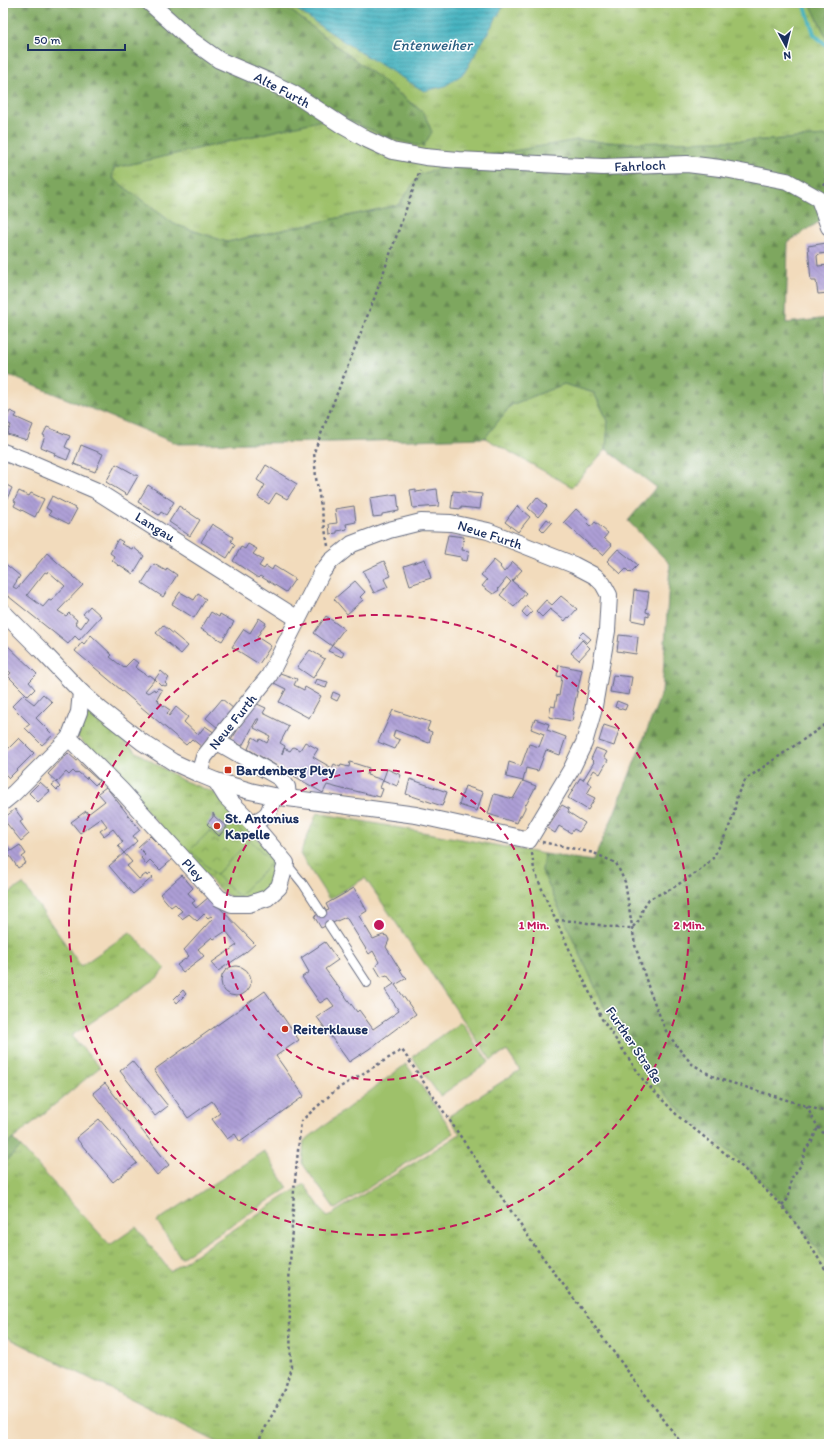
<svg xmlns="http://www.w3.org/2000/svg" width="832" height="1447" font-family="Itim,sans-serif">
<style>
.grass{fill:url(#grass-tufts);stroke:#5c7864}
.forest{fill:url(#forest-firs);stroke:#4c6b5e}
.park{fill:url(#park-crowns);stroke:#5c7864}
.pitch{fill:#9ec16b;stroke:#5c7864}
.water{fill:url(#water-rules);stroke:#30718f}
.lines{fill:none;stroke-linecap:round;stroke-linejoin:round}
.stream{stroke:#45b3c0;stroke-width:4}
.building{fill:url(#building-back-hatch);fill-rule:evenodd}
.service-casing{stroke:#666b7f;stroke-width:10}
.minor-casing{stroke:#666b7f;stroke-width:18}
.path{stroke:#666b7f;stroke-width:2.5;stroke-dasharray:3 3;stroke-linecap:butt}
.service{stroke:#fff;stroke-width:8}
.minor{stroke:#fff;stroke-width:16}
.ring{fill:none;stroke:#c2185b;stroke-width:2;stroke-dasharray:7 5}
.poi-dot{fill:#c8321e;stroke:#fff;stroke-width:1.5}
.labels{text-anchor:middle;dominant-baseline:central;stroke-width:3;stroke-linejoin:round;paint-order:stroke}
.street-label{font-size:14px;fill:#1b2f5e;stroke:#fff}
.poi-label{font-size:14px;font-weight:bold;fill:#1b2f5e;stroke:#fff;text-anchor:start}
.water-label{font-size:15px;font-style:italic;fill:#2a5d80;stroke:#fff}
.centre{fill:#c2185b;stroke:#fff;stroke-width:2}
.ring-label{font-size:12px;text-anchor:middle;font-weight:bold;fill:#c2185b;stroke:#fff;stroke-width:3;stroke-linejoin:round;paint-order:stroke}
</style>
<defs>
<pattern id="grass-tufts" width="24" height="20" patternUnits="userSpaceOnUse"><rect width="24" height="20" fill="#9ec16b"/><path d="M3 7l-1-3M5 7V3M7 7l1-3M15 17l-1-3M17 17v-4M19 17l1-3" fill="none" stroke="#809d5b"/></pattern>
<pattern id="forest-firs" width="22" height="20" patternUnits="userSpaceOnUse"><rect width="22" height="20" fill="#7ea75f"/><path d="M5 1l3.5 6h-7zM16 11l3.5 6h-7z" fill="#668852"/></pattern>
<pattern id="park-crowns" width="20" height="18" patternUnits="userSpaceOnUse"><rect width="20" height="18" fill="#9ec16b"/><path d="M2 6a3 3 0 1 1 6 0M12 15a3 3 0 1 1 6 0" fill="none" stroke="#809d5b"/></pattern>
<pattern id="water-rules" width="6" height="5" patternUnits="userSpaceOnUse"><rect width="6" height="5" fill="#45b3c0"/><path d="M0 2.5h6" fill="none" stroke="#39929f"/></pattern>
<pattern id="building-back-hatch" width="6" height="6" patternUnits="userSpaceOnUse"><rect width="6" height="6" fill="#ad9fd6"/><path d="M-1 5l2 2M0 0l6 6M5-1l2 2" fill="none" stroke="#8c82b1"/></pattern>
</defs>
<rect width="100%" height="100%" fill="#fff"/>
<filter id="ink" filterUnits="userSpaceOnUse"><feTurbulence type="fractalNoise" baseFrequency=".025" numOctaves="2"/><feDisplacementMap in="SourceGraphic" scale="8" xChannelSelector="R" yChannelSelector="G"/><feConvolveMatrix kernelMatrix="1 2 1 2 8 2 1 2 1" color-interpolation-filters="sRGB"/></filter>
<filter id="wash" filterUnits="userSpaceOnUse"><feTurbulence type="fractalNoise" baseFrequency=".012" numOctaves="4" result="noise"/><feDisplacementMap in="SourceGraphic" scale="16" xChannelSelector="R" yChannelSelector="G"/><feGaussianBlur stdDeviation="0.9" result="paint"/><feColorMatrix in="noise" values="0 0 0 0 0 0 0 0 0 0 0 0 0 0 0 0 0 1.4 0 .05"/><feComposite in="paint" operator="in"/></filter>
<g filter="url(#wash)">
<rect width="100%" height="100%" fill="#f2dbbc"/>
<g class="grass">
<polygon points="281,3 810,3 829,43 829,138 826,136 770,140 622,143 577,140 421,174 398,205 227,242 174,224 112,178 114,168 340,116 387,137 424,113"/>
<polygon points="564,384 594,393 608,421 606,449 572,487 485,438 511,405"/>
<polygon points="87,711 138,753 182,780 215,793 276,859 277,872 273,885 265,894 234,899 221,891 77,736"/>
<polygon points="317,813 544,854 542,871 608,1015 685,1115 749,1168 791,1213 829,1266 829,1444 260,1444 257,1442 255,1444 221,1444 3,1335 3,1164 21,1147 110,1245 136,1227 170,1271 304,1184 327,1217 460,1134 449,1116 520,1070 507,1051 491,1060 365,878 329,899 300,854"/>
<polygon points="23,884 81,966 130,932 165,968 157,978 71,1036 100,1067 13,1139 3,1146 3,897"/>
</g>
<g class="forest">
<polygon points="3,3 281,3 424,113 432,132 423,147 387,137 340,116 114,168 112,178 174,224 227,242 398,205 421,174 472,158 577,140 622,143 770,140 826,136 829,138 829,238 822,220 788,242 786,323 829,318 829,1266 791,1213 749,1168 685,1115 640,1066 608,1015 542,871 544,854 593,861 614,814 662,692 670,564 628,521 656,487 606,449 608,421 594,393 564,384 511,405 485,438 334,442 178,444 3,373"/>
<polygon points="810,3 829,3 829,43"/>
<polygon points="13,1139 21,1147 3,1164 3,1146"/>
</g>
<polygon class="park" points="233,823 250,840 216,875 190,850 210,831 218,839"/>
<g class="pitch">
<polygon points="250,840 272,862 239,896 216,875"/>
<polygon points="461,1022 489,1062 440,1096 412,1057"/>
<polygon points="406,1064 454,1133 335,1209 302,1163 304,1141"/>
<polygon points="264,1151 288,1188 181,1258 157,1221"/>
</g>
<polygon class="water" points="287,3 505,3 464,73 445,86 424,91 355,49"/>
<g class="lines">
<polyline class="stream" points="804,3 814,34 829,48"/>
</g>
<g id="blocks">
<g class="building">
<polygon points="826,243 827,253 819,254 817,256 818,266 829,265 829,293 818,294 816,281 811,281 808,246"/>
<polygon points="10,411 17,414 15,417 33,425 27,440 7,434 11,425 5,422"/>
<polygon points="47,427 70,436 65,447 71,450 67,460 54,455 55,453 41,447 45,436 43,435"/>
<polygon points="81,445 103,454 95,472 74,464"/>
<polygon points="116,464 138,476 127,495 106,482"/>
<polygon points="266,465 297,484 287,499 276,493 269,504 258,497 265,485 257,480"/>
<polygon points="3,483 12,488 3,507"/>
<polygon points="148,485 174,502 166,515 161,512 159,515 138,502"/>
<polygon points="416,489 416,492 437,489 439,506 413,508 410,490"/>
<polygon points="19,491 29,496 31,493 44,499 35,517 14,506 16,502 14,501"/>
<polygon points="453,491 482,494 480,509 461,507 461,509 451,508"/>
<polygon points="397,494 399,511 382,514 382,516 373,517 370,498"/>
<polygon points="52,496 77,509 69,524 49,514 51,511 46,508"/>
<polygon points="537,497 547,506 538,517 528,508"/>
<polygon points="179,506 200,520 190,536 169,522"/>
<polygon points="354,506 356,522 346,524 347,529 337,531 337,533 330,534 329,524 337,523 335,509"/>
<polygon points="517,506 530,517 518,532 505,522"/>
<polygon points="576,509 589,521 587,523 591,527 595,522 608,533 604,538 612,545 603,555 595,548 594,549 564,522"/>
<polygon points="547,519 552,523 544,532 540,528"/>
<polygon points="212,524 233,537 231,541 235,545 227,558 201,542"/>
<polygon points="448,535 464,537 462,550 469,551 467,561 461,560 461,557 444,554"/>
<polygon points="118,539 123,542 121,544 132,549 133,547 144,556 133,574 120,565 119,566 112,560 114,556 110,553"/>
<polygon points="248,544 257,549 253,554 263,560 259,566 264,569 266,566 272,570 274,566 295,579 286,592 260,576 258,578 233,561 241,547 245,549"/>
<polygon points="618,549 638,565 630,573 626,569 621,574 607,561"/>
<path d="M47,553L83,585L58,611L66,616L69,613L77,620L75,623L81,628L88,618L83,614L90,606L101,616L79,640L75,636L68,644L3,592V562L20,576L13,587L17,589ZM48,571L65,586L51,601L49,600L43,607L27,595L45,572L47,573Z"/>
<polygon points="425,559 431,578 410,585 404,566"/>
<polygon points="494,560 501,566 500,567 504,572 513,562 522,570 512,581 526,593 514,607 500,595 511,582 507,578 498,589 499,590 493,594 482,586 487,580 481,575"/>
<polygon points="384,561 391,576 384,579 388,587 374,593 363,571"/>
<polygon points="154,564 166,571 167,568 177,575 163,597 142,583"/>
<polygon points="355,581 365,592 360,597 363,600 347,614 334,599"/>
<polygon points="634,590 649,592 646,612 649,613 649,617 646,616 645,623 631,620"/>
<polygon points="180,592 194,600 198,594 206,599 194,618 172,604"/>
<polygon points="561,596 577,609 569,618 568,617 565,621 550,609 542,617 536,611 546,600 552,605"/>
<polygon points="527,606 532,612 527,617 522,612"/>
<polygon points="211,612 219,617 220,614 234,622 222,641 201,629"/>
<polygon points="326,616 344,629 332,645 344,653 342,657 328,651 332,646 314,633"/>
<polygon points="259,618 266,623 257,637 271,646 259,664 232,647 244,629 250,633"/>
<polygon points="163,625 188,646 181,654 156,633"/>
<polygon points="583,632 591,639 587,643 579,636"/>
<polygon points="91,635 112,655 110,657 124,668 133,659 138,663 135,667 148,676 150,675 155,679 161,671 169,678 165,683 167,685 165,686 163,685 162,686 155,679 145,691 148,693 154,689 155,691 158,688 162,690 157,699 159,701 158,702 170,710 167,714 169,716 176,707 188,717 184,722 198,735 205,726 215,733 202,747 192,739 186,745 75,651 82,642 84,644"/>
<polygon points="619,635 638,637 636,654 617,651"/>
<polygon points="582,640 590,648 579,660 571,653"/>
<polygon points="3,641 37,674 29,682 35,689 28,696 8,676 11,673 3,666"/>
<polygon points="310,650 325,659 313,678 297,667"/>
<polygon points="559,665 582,670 573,711 574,712 572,721 549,717 551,706 555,707 557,695 559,696 562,677 557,676"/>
<polygon points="280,673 297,679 294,685 304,690 305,687 321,696 309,718 279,702 286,689 272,682"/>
<polygon points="613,675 632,677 629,695 610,692"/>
<polygon points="316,679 328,682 326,688 314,684"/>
<polygon points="333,692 340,695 337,701 331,698"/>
<polygon points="24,694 26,696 25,697 34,704 43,694 52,702 36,718 53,735 42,745 25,728 30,724 12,706"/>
<polygon points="222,699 234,709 218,728 206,718"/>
<polygon points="617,701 627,705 625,710 615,707"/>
<polygon points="255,703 266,708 263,713 289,726 280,743 285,746 282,754 284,748 290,751 293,747 300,750 305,742 318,749 313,757 332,768 334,764 340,767 341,765 349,767 350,762 369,768 367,775 383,780 387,769 401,775 397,786 383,780 380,788 383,789 380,797 347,789 346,790 327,785 323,793 248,749 253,737 259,741 260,739 267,743 270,736 254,728 259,719 257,719 242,746 231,740"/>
<polygon points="393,710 430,722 427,730 432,732 429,743 395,730 393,737 400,740 395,749 378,742"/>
<polygon points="535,719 549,724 547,730 566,737 560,755 546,750 538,771 526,768 523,781 536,786 526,805 525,804 525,808 521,816 520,816 517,823 488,814 494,794 513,799 523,781 506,777 509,762 521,766 529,744 539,747 544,734 531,729"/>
<polygon points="604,725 619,730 614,746 599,741"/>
<polygon points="19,738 34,753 9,778 3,772 3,754"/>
<polygon points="596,748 607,752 604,757 608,760 600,774 594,770 587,782 592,785 587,794 595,798 588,810 568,798 580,778 583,780 594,762 591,759"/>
<polygon points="68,753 99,781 95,785 87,777 86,779 78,772 76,774 73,771 69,775 66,772 57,782 48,774"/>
<polygon points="410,779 447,792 442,806 406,794"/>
<polygon points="40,782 50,791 38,802 29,793"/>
<polygon points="56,782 60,787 57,790 52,785"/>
<polygon points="465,786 483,792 477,811 459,805"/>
<polygon points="106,787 140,830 133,836 137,841 124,853 118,846 123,842 113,829 104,836 100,831 107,826 101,818 80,833 71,822 86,811 88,814 105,801 98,793"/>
<polygon points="562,805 569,809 568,812 585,823 579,832 574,829 571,833 559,826 555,833 547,828"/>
<polygon points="15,809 23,820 20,822 29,834 21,841 3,819"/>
<polygon points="213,813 215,817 227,827 219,836 207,824 213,817"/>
<polygon points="150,836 173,859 160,870 150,860 146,864 141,858 145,854 138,847"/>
<polygon points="3,840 11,851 20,845 26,854 22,857 26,863 18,868 10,856 3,861"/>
<polygon points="124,853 132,862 127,866 139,879 146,874 147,876 150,874 153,877 133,894 109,866"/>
<polygon points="182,875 193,888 188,893 195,901 192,903 196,908 209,897 255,944 245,953 218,971 211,963 237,945 226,931 214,939 212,937 198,949 204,956 183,972 177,965 189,956 184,950 213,918 211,916 208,918 204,914 197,921 189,914 182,919 178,914 182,911 175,904 171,907 160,894"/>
<polygon points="354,888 367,911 359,916 373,939 383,935 387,936 389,940 386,947 404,976 405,976 407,978 395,985 416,1014 369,1049 349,1062 317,1017 334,1006 328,998 320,1003 302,977 309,972 301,958 325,942 338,960 325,969 357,1012 359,1010 373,1029 399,1011 385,990 394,984 387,975 381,977 375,967 379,962 373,951 369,954 346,917 321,928 314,916 329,910 326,904"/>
<circle cx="236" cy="981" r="15"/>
<polygon points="183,990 186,994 177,1003 174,999"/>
<polygon points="265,991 299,1040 276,1056 304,1096 240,1142 235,1134 227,1139 212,1119 220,1113 212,1101 188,1118 154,1070"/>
<polygon points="132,1061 168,1106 155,1116 120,1071"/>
<polygon points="105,1083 169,1165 157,1175 93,1093"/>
<polygon points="99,1119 137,1163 113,1182 76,1138"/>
</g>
</g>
</g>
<g filter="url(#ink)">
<use href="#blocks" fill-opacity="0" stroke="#666b7f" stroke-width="1"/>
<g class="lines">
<defs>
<g id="service">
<polyline points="286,863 303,884 322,913"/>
<polyline points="329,925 367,983"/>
</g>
<g id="minor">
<polyline points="150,3 191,40 219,60 268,81 294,94 343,126 366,139 392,151 425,157 458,160 603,167 687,164 720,168 787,181 819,199 829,227"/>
<polyline points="3,452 32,463 95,490 298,619"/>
<polyline points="3,612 41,650 81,692 100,709 142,742 173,762 199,774 216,781 250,791 273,796 416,815 529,840 572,768 584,743 593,712 607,631 609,595 603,584 595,576 574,565 488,531 451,523 421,522 389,530 352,544 331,561 322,572 269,676 204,757 199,774"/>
<polyline points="69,738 121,790 219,898 232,904 249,904 267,898 279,887 286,863 252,823 226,797 216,781"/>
<polyline points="216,741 280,778 287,787 288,797"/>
<polyline points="3,802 14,793 69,738 79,712 81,692"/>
<path d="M252,823C269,816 270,813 273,796"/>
</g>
</defs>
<use href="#service" class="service-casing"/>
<use href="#minor" class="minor-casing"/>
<g class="path">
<polyline points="824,186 826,181 825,154 829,130"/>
<polyline points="328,546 316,478 314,452 374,299 420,170"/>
<polyline points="542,842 594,853 616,863 625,882 635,945 650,992 666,1031 679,1049 692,1064 716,1078 829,1113"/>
<polyline points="532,853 534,870 550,908 602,1019 644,1081 679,1117 740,1165 782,1206 799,1228 829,1275"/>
<polyline points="556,920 575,921 618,928 632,928 640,919 643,908 649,899 671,889 699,871 713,858 727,832 734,814 737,795 746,779 829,722"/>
<polyline points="806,1106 818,1127 829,1139"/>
<polyline points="782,1206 787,1200 789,1195 791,1179 801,1165 806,1148 811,1143 818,1127"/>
<polyline points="257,1444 284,1392 291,1367 289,1283 294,1190 301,1121 337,1089 402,1050 536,1248 682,1444"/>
</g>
<use href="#service" class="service"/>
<use href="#minor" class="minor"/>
</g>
</g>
<g class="ring">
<circle cx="379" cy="925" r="155"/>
<circle cx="379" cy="925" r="310"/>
</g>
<g class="poi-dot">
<rect x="224" y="766" width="8" height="8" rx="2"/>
<circle cx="217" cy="826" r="4"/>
<circle cx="285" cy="1029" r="4"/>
</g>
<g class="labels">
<g class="street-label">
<text transform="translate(282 90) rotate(28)">Alte Furth</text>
<text transform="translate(640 166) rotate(-2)">Fahrloch</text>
<text transform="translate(155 527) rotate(32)">Langau</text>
<text transform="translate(490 535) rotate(18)">Neue Furth</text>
<text transform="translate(233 722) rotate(-51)">Neue Furth</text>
<text transform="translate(193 870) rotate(47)">Pley</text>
<text transform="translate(634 1045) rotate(56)">Further Straße</text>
</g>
<g class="poi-label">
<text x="236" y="770">Bardenberg Pley</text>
<text x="225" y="818">St. Antonius<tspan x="225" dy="16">Kapelle</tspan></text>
<text x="293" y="1029">Reiterklause</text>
</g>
<g class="water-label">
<text x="432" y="45">Entenweiher</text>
</g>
</g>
<circle cx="379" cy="925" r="6" class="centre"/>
<g class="ring-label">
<text x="534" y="929">1 Min.</text>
<text x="689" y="929">2 Min.</text>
</g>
<rect width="832" height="1447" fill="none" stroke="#fff" stroke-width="16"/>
<g transform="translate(786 46) rotate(173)" stroke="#ffffff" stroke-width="3" paint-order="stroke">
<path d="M0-3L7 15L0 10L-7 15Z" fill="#1b2f5e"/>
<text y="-6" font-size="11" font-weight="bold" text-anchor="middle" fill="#1b2f5e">N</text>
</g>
<path d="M28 44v6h97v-6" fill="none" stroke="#1b2f5e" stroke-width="2"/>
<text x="34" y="44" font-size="12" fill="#1b2f5e" stroke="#ffffff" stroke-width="3" paint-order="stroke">50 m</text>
</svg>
